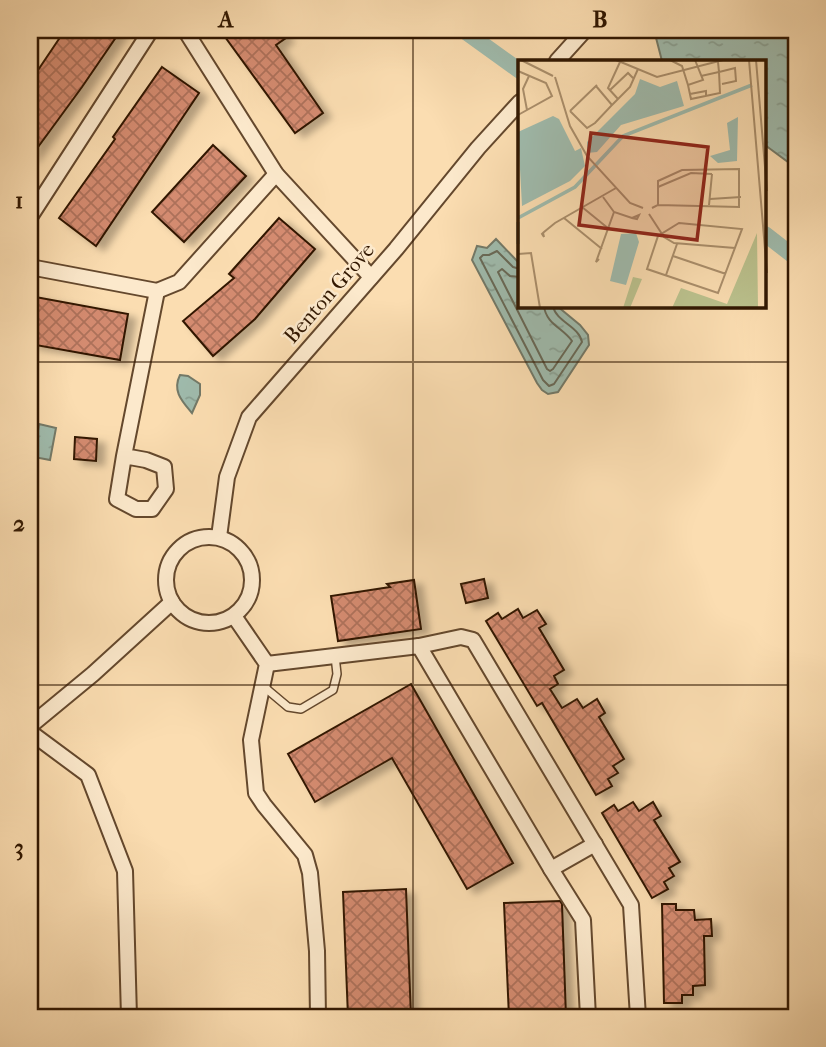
<svg xmlns="http://www.w3.org/2000/svg" width="826" height="1047" font-family="'IM FELL French Canon',serif">
<style>
.water{fill:url(#water-ripples);stroke:#737968;stroke-width:2}
.lines{fill:none;stroke-linecap:round;stroke-linejoin:round}
.shore{stroke:#686957;stroke-width:2}
.canal{stroke:#9fbbad;stroke-width:16}
.building{fill:url(#building-cross-hatch);stroke:#311701;stroke-width:2;filter:url(#shadow)}
.service-casing{stroke:#64482d;stroke-width:10}
.minor-casing{stroke:#64482d;stroke-width:18}
.service{stroke:#fce9cc;stroke-width:7}
.minor{stroke:#fce9cc;stroke-width:14}
.grid{fill:none;stroke:#311701;stroke-width:2;stroke-opacity:0.55}
.labels{text-anchor:middle;dominant-baseline:central;stroke-width:5;stroke-linejoin:round;paint-order:stroke}
.street-label{font-size:21px;fill:#311701;stroke:#fce9cc}
.inset-river{fill:none;stroke:#9fbbad;stroke-width:3.5}
.inset-road{fill:none;stroke:#aa8e6b;stroke-width:2}
.view{fill:#8f2418;fill-opacity:0.15;stroke:#8f2418;stroke-width:3.5}
.inset-edge{fill:none;stroke:#311701;stroke-width:3.5}
.neatline{fill:none;stroke:#311701;stroke-width:2.5}
.grid-label{font-size:23px;text-anchor:middle;font-weight:bold;fill:#311701}
</style>
<defs>
<pattern id="water-ripples" width="26" height="14" patternUnits="userSpaceOnUse" patternTransform="scale(1.75)"><rect width="26" height="14" fill="#9fbbad"/><path d="M2 4q2-2 4 0t4 0M15 11q2-2 4 0t4 0" fill="none" stroke="#89a093"/></pattern>
<pattern id="building-cross-hatch" width="8" height="8" patternUnits="userSpaceOnUse" patternTransform="scale(1.75)"><rect width="8" height="8" fill="#d48b70"/><path d="M0 0l8 8M0 8l8-8" fill="none" stroke="#ad715a"/></pattern>
<filter id="shadow"><feDropShadow dx="8" dy="4.5" stdDeviation="3.5" flood-color="#0004"/></filter>
</defs>
<rect width="100%" height="100%" fill="#fbddb1"/>
<filter id="stains"><feTurbulence type="fractalNoise" baseFrequency=".00286" numOctaves="4"/><feColorMatrix values="0 0 0 0 .2 0 0 0 0 .09 0 0 0 0 .02 0 0 0 .5 -.17"/></filter>
<radialGradient id="worn" r=".72"><stop offset=".6" stop-color="#630" stop-opacity="0"/><stop offset="1" stop-color="#630" stop-opacity=".3"/></radialGradient>
<g class="water">
<polygon points="654,30 796,30 796,168 765,145 765,61 662,61"/>
<polygon points="496,239 520,264 520,306 557,306 580,325 588,335 589,345 558,392 548,394 542,390 537,383 472,260 477,246 487,248"/>
<path d="M180,375L188,376L200,384V395L192,413C182,401 172,391 180,375Z"/>
<polygon points="39,424 56,428 50,460 34,457"/>
</g>
<g class="lines">
<g class="shore">
<path d="M520,269L513,267L497,251L489,255H483L480,258L543,380L549,386L554,384L582,342C579,326 556,322 553,306"/>
<path d="M520,277L510,276L502,269L498,272L547,369L550,371L553,369L572,341C563,328 546,324 544,306"/>
</g>
<g class="canal">
<polyline points="463,30 520,71"/>
<polyline points="765,234 796,258"/>
</g>
</g>
<g class="building">
<polygon points="65,30 121,30 82,87 30,158 30,82"/>
<polygon points="220,30 280,30 286,38 276,45 323,113 295,133"/>
<polygon points="162,67 199,93 96,246 59,218 115,139 113,137"/>
<polygon points="213,145 246,176 184,242 152,212"/>
<polygon points="279,218 315,249 255,319 213,356 183,321 234,278 229,274"/>
<polygon points="30,296 128,314 120,360 30,344"/>
<polygon points="75,437 97,439 96,461 74,459"/>
<polygon points="484,579 488,598 466,603 461,584"/>
<polygon points="414,580 421,629 338,641 331,596 390,587 387,584"/>
<polygon points="518,609 523,618 537,610 546,624 539,628 564,670 554,676 558,684 550,689 562,708 577,699 583,708 597,699 605,713 599,717 624,759 613,766 618,773 608,779 612,786 596,795 542,703 537,706 486,621 498,613 502,619"/>
<polygon points="411,684 513,863 467,889 392,758 315,802 288,754"/>
<polygon points="633,802 639,811 653,802 661,816 654,820 680,862 669,868 674,876 664,882 668,889 652,898 602,813 614,805 618,811"/>
<polygon points="406,889 411,1017 348,1017 343,892"/>
<polygon points="560,901 562,904 566,1017 509,1017 504,903"/>
<polygon points="662,904 676,904 676,910 694,910 695,920 711,919 712,936 704,936 705,985 693,986 693,995 682,995 682,1003 664,1003"/>
</g>
<g class="lines">
<defs>
<polyline id="service" points="263,686 288,707 301,709 333,690 337,674 335,656"/>
<g id="minor">
<polyline points="185,30 276,174 371,277"/>
<polyline points="557,61 585,30"/>
<polyline points="30,217 151,30"/>
<polyline points="30,267 157,291 179,282 276,174"/>
<polyline points="124,456 146,460 164,467 166,489 152,509 136,509 117,499 124,456 157,291"/>
<circle cx="209" cy="580" r="43"/>
<polyline points="219,537 227,477 249,417 396,249 478,148 520,102"/>
<polyline points="234,616 267,664 251,740 256,793 264,805 305,855 310,873 317,951 318,1017"/>
<polyline points="419,646 551,869 583,920 588,1017"/>
<polyline points="267,664 419,646 461,637 473,640 631,905 638,1017"/>
<polyline points="30,726 93,674 172,602"/>
<polyline points="30,732 88,775 125,871 129,1017"/>
<polyline points="551,869 595,844"/>
</g>
</defs>
<use href="#service" class="service-casing"/>
<use href="#minor" class="minor-casing"/>
<use href="#service" class="service"/>
<use href="#minor" class="minor"/>
</g>
<path class="grid" d="M413,30V1017M30,362H796M30,685H796"/>
<g class="labels">
<g class="street-label">
<text transform="translate(329 293) rotate(-49)">Benton Grove</text>
</g>
</g>
<g transform="translate(518 60)">
<rect width="248" height="248" fill="#fbddb1"/>
<path d="M239,173L240,248H154L163,228L209,244ZM115,217L124,219L112,248H105Z" fill="#bbc28e"/>
<path d="M122,19L142,27L159,21L166,46L103,65L79,92L69,93V82L117,34ZM35,56L41,59L57,91L63,88L67,106L52,121L4,146L0,72ZM220,57L219,101L200,103L192,96L212,90L209,63ZM118,173L121,182L108,225L92,221L103,174Z" fill="#9fbbad"/>
<path class="inset-river" d="M0,158L57,127L105,76L234,25M0,162V184"/>
<path class="inset-road" d="M3,0L35,16M98,0L139,17L205,0M152,0L164,6L170,25L185,20L177,0M231,0L249,213M238,0L249,131M0,11L28,23L34,36L0,55M183,16L201,12L200,2M37,17L52,66L69,96L112,143L125,148M170,25L173,39L202,33L201,12L217,8L218,21L204,24M92,30L110,13L115,18M172,34L188,31V36M100,39L90,28L102,2M94,45L112,27L120,9M9,50L5,29L11,16M52,51L69,68L77,63L94,45L78,26M52,51L79,25M140,127L173,113L194,114M85,137L96,152L114,158L119,159L121,155L114,158M192,139L223,137M191,145L194,114M64,147L91,169M134,148L140,145V121L164,110L221,109V147L140,145M131,154L146,177L156,183L217,188M46,158L84,189M161,163L224,169L200,233L129,209L140,176ZM25,173L26,177L24,174L26,172L37,163L98,128M0,194L13,193L22,248M155,196L208,214M81,199L78,202L96,152M148,215L159,184"/>
<path class="view" d="M73,73L190,87L179,180L61,165Z"/>
<rect width="248" height="248" class="inset-edge"/>
</g>
<rect width="826" height="1047" fill="none" stroke="#fbddb1" stroke-width="77"/>
<rect x="38" y="38" width="750" height="971" class="neatline"/>
<g class="grid-label">
<text x="226" y="27">A</text>
<text x="600" y="27">B</text>
<text x="19" y="208">1</text>
<text x="19" y="531">2</text>
<text x="19" y="855">3</text>
</g>
<rect width="100%" height="100%" filter="url(#stains)"/>
<rect width="100%" height="100%" fill="url(#worn)"/>
</svg>
